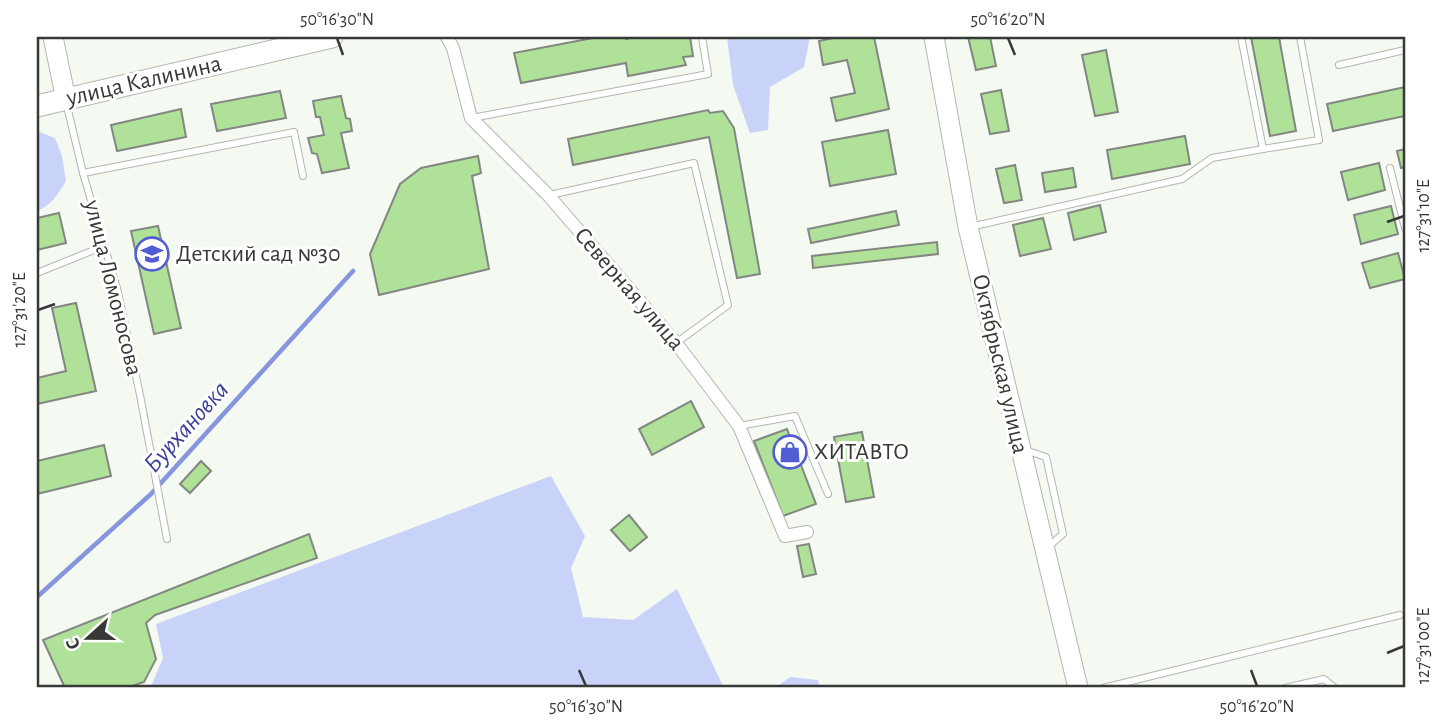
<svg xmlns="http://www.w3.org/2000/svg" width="1442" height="725" font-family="'Alegreya Sans',sans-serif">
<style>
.green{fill:#c9d3fa}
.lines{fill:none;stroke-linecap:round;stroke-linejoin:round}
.stream{stroke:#8695de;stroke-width:4.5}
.building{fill:#afe199;stroke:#838781;stroke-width:2}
.lane-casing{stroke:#b2b6b0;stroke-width:8}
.street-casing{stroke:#b2b6b0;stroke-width:14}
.secondary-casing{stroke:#b2b6b0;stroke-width:21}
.primary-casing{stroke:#b2b6b0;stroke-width:23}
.lane{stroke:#fff;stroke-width:6}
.street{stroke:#fff;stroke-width:12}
.secondary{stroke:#fff;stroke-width:19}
.primary{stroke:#fff;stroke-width:21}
.ticks{fill:none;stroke:#373936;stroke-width:2.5}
.labels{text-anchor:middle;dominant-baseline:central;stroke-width:6;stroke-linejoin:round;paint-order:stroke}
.street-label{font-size:24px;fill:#373936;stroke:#fff}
.poi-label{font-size:24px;fill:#373936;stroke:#fff;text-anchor:start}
.water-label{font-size:26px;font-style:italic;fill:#384096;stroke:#fff}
.neatline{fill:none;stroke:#373936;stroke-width:2.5}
.ticks-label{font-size:18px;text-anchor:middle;fill:#373936}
</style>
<rect width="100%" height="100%" fill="#f4f9f2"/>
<g class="green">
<polygon points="727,37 810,37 804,67 770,87 768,130 750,133 733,85"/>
<path d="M37,131L55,138L62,156L66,181C58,194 52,205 37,211Z"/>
<polygon points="551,476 585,536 571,568 583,617 633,620 677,589 724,688 143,688 152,684 163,658 156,624"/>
<polygon points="790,677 818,680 820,688 775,688"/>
</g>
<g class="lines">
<polyline class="stream" points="37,597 151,494 353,271"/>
</g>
<g class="building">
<polygon points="598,37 625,37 626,39 634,37 690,37 693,56 683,57 686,65 628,76 626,63 521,83 514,53"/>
<polygon points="838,37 874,37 889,109 836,121 831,98 855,93 847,60 823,65 819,41"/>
<polygon points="968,37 990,37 996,66 976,70"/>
<polygon points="1251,37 1279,37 1296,131 1270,136"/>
<polygon points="1106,50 1118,112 1095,116 1082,55"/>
<polygon points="1405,87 1405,116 1333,131 1327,104"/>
<polygon points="1001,90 1009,131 990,134 981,94"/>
<polygon points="280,91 286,118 217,131 211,104"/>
<polygon points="341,96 346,118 350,119 352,131 341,133 349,168 322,173 317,154 312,153 308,138 324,135 320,117 316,117 313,101"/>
<polygon points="181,109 186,137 117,151 111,125"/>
<polygon points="708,110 710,113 723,111 734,128 760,274 737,278 709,137 573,165 568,139"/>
<polygon points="888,130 896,174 830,186 822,142"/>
<polygon points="1185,136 1190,164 1112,179 1107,150"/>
<polygon points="1405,149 1405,167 1401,168 1397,151"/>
<polygon points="478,156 481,173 472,176 489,269 379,295 370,254 400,184 421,168"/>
<polygon points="1379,163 1385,190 1348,200 1341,172"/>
<polygon points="1015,165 1022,200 1004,203 996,169"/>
<polygon points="1073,168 1076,187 1045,192 1042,173"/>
<polygon points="1100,205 1106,232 1074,240 1068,213"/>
<polygon points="1391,206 1398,234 1361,244 1354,215"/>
<polygon points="896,211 899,225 811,243 808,229"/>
<polygon points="59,213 66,243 37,250 37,218"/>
<polygon points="1043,218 1051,249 1020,256 1013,225"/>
<polygon points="158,226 181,328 154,334 131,231"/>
<polygon points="937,242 938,254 813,268 812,256"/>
<polygon points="1398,253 1405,279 1370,288 1362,263"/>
<polygon points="76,303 96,391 37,404 37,378 66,371 52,308"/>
<polygon points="691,401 704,427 652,455 639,429"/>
<polygon points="787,429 816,504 783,516 754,441"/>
<polygon points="862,432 874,497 846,502 834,437"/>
<polygon points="104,445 111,476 37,494 37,461"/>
<polygon points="201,461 211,471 190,493 180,484"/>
<polygon points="629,515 647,537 630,551 611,530"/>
<polygon points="309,534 317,558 155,615 146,623 156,659 144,682 126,688 65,688 43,640"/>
<polygon points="809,544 816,574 803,577 797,546"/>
</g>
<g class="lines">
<defs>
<g id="lane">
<polyline points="1241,37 1263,149 1319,140 1300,37"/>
<polyline points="1339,65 1405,50"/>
<polyline points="66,102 83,173 118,292 140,395 167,539"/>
<polyline points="472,118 708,74 702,37"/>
<polyline points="1390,168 1405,228"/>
<polyline points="83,173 294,132 303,176"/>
<polyline points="550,195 694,163 728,305 676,343"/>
<polyline points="970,227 1182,179 1212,158 1263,149"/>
<polyline points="37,273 104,246"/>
<polyline points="739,426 795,416 828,494"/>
<polyline points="1025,450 1046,457 1063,534 1049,546"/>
<polyline points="1103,688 1400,615"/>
<polyline points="1285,688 1324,679 1335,688"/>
</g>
<polyline id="street" points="447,37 453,48 471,118 548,195 676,343 739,426 785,536 807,532"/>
<g id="secondary">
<polyline points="53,37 66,100"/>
<polyline points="934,37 968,227 1078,688"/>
</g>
<polyline id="primary" points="37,106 332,37"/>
</defs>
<use href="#lane" class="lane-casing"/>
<use href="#street" class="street-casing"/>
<use href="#secondary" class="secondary-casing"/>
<use href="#primary" class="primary-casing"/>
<use href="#lane" class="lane"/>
<use href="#street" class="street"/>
<use href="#secondary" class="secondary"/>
<use href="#primary" class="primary"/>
</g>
<path class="ticks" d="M337,38L343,55M1008,38L1015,55M1387,222L1404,216M38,310L55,304M1387,653L1404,646M579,670L586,686M1251,670L1257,686"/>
<defs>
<symbol id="school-ring" viewBox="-11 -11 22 22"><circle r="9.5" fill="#fff" stroke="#525cd3" stroke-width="1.5"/><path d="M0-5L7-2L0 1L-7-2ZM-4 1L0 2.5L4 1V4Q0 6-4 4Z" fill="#525cd3"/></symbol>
<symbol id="shop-ring" viewBox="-11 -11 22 22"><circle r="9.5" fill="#fff" stroke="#525cd3" stroke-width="1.5"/><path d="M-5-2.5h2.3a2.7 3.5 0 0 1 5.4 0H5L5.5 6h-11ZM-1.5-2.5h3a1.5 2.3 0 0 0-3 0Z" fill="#525cd3"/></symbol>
</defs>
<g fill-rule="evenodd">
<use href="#school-ring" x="133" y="235" width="38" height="38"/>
<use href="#shop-ring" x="771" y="433" width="38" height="38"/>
</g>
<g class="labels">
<g class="street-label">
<text transform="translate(144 81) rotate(-13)">улица Калинина</text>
<text transform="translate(113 288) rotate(76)">улица Ломоносова</text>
<text transform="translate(629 289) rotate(49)">Северная улица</text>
<text transform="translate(1000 364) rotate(77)">Октябрьская улица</text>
</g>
<g class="poi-label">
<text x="176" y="254">Детский сад №30</text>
<text x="814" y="452">ХИТАВТО</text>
</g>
<g class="water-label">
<text transform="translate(186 427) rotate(-48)">Бурхановка</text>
</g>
</g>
<rect width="1442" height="725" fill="none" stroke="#ffffff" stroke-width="77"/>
<g transform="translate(88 638) rotate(249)" stroke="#ffffff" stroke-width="5" paint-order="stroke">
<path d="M0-5L12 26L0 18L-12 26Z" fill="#373936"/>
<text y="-10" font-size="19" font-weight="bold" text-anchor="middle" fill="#373936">С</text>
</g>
<rect x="38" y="38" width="1366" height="648" class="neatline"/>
<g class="ticks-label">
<text x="337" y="25">50°16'30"N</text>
<text x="1008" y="25">50°16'20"N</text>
<text transform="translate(1423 216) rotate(-90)" y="6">127°31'10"E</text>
<text transform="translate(19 310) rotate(-90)" y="6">127°31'20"E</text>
<text transform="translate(1423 646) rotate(-90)" y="6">127°31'00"E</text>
<text x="586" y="712">50°16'30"N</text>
<text x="1257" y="712">50°16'20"N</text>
</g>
</svg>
